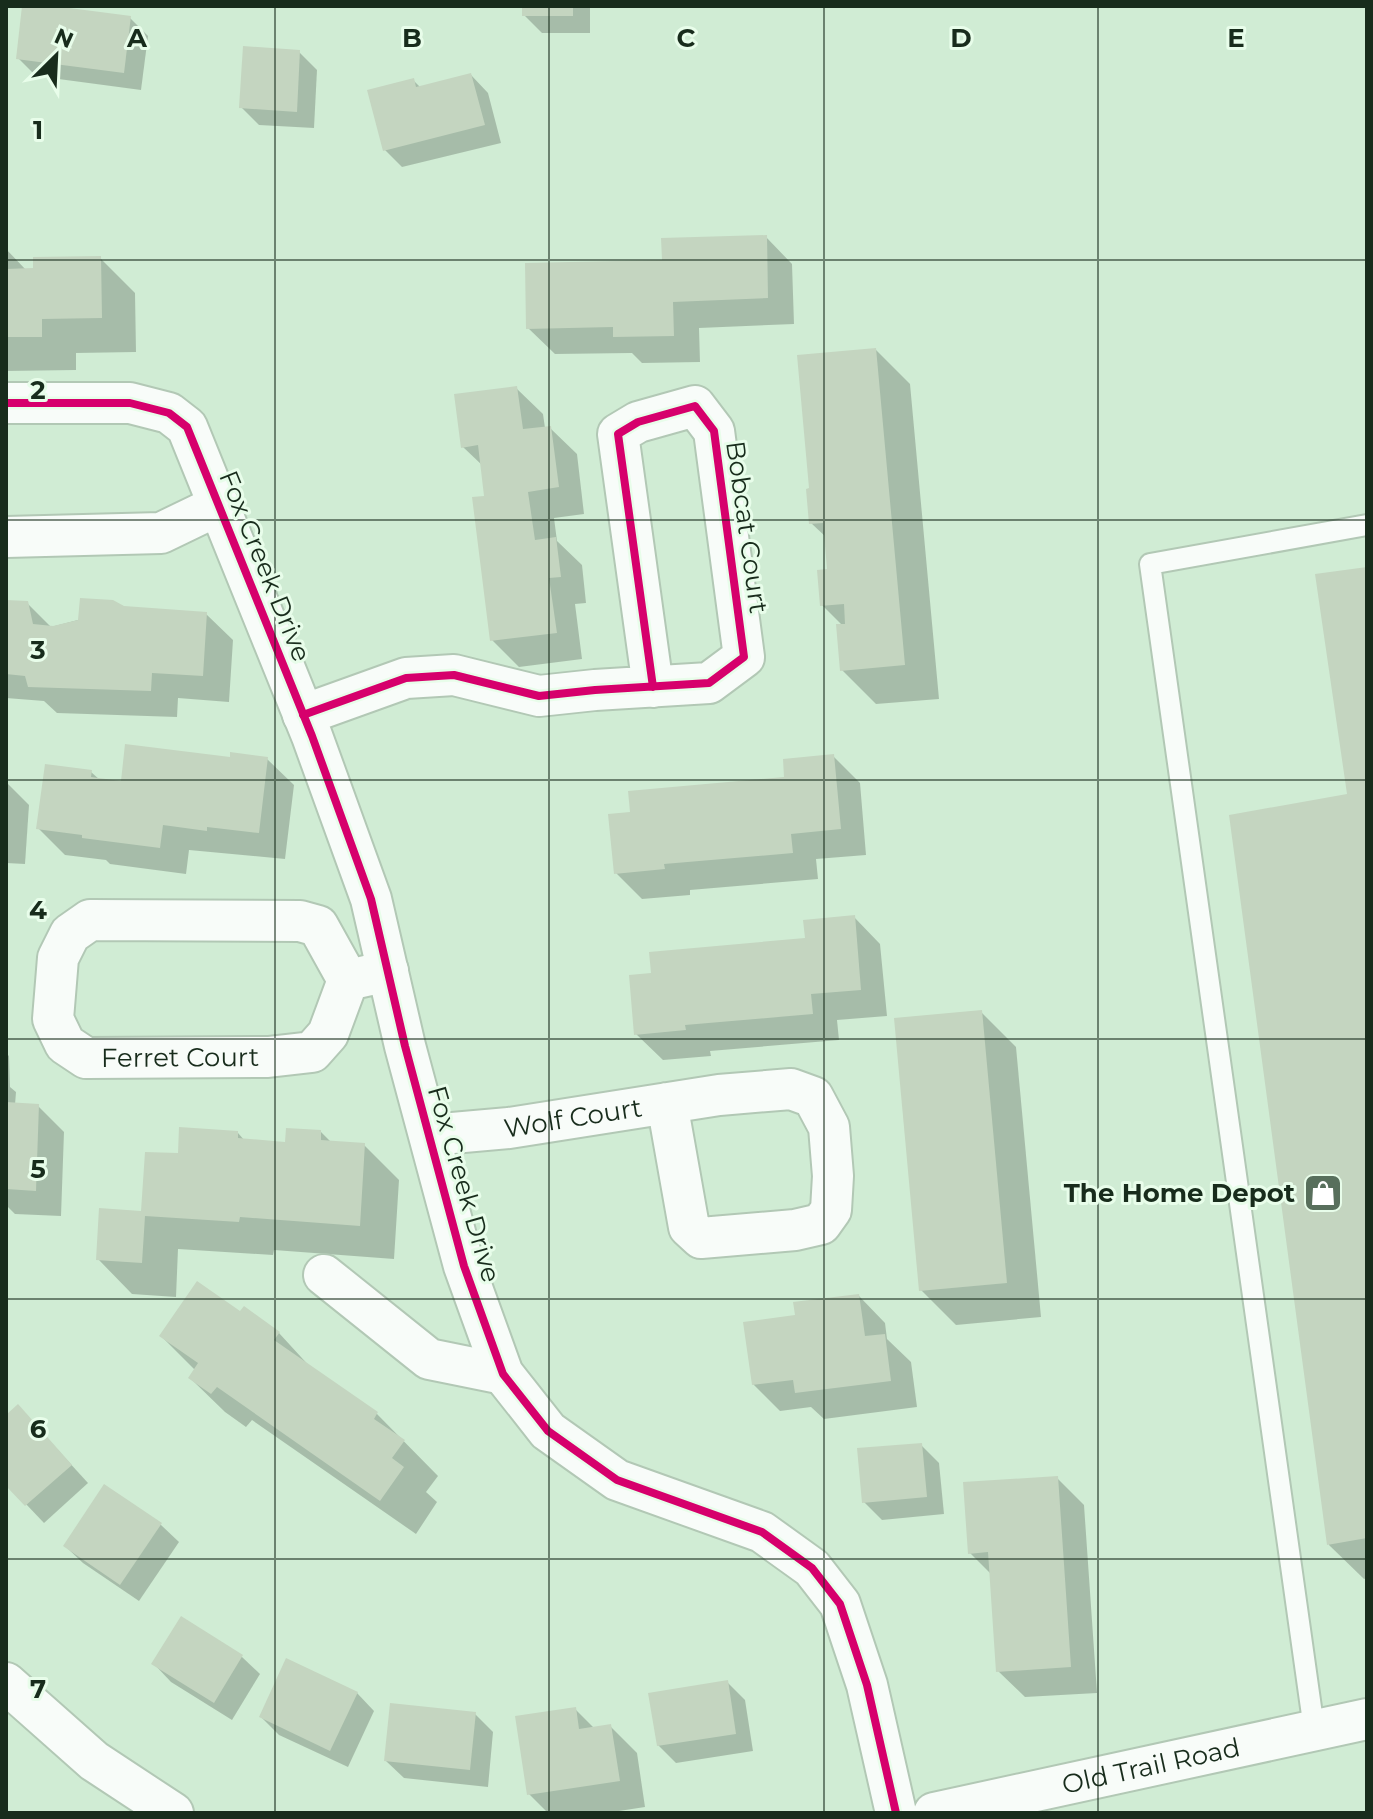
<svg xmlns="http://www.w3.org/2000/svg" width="1373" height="1819" font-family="Montserrat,sans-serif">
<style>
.shadow{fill:#0003}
.building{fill:#c4d5c0}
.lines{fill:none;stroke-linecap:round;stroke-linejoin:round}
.service-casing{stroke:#b2c8b5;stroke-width:24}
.minor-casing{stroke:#b2c8b5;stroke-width:44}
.service{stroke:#f8fcf9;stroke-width:20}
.minor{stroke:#f8fcf9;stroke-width:40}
.cycleway-casing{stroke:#e8fdea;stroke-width:13}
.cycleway{stroke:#d6006c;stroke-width:8}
.grid{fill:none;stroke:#182c1c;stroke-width:2;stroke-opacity:0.55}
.labels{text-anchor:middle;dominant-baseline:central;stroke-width:6;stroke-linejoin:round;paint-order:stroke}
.street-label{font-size:26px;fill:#182c1c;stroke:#e8fdea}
.poi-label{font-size:26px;font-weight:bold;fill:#182c1c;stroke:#e8fdea;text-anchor:end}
.grid-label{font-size:26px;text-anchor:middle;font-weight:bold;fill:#182c1c;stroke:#e8fdea;stroke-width:6;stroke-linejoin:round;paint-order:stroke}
</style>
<rect width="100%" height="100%" fill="#d0ecd4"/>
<g class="shadow">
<polygon points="24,6 130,18 148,36 141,90 36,76 18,58"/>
<polygon points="524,6 590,6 590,33 542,33 524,15"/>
<polygon points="299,52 317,70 314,128 259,125 241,107"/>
<polygon points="471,75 488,93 501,143 402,167 385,150 413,80 421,88"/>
<polygon points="766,237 792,264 794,324 699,328 700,362 642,363 632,353 555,354 528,328 664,262"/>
<polygon points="6,249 27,271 101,259 135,293 136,352 76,353 76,370 6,371"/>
<polygon points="876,350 910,384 939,699 876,704 842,670 843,626 822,605 829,571 827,538 811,523 811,490"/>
<polygon points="516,388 543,414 545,428 550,428 577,454 584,514 554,518 557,541 582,565 586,603 575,604 582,659 519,667 492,640 487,498 483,466 463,447"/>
<polygon points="1367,569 1367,1578 1364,1579 1329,1545 1349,796"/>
<polygon points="6,602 27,603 51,627 124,608 206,614 233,640 229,702 178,698 177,717 57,713 44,701 6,698"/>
<polygon points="833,756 860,783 866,855 816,859 818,879 690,890 690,895 642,899 616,873 632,814 786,779"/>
<polygon points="267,759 294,785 285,859 189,850 186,874 110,864 106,860 65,855 38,828 91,772 100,780 123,783 231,760"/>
<polygon points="6,782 29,805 25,864 6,863"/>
<polygon points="854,917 880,944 887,1016 837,1020 839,1040 710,1051 711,1056 663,1060 636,1034 807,940"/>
<polygon points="981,1012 1016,1047 1041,1317 956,1325 921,1290"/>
<polygon points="6,1053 9,1056 10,1087 16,1092 15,1105 38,1106 64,1132 61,1216 15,1214 6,1205"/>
<polygon points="321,1132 332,1143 364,1145 399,1180 394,1259 274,1250 273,1255 178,1249 176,1297 132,1294 98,1259 143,1213 179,1155 238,1133 245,1141 287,1144"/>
<polygon points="859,1296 885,1323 887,1339 911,1362 917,1407 824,1419 811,1407 780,1411 753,1384 798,1317"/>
<polygon points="241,1314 279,1333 312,1369 377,1414 438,1476 426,1492 437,1502 416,1534 252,1420 246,1427 225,1412 190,1378 195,1370 161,1336"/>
<polygon points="6,1417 35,1425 88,1483 44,1523 6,1483"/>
<polygon points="921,1445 939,1463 944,1514 882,1520 864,1502"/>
<polygon points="1057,1478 1084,1505 1097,1693 1025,1697 998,1671 992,1575 970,1553"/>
<polygon points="105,1487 161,1525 179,1542 139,1601 83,1563 65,1546"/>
<polygon points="182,1619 242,1657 260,1674 232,1720 171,1682 154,1664"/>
<polygon points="727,1682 745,1700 753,1751 676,1763 658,1745"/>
<polygon points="357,1693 374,1711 348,1767 279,1735 261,1717"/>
<polygon points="575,1709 595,1729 610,1726 637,1753 645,1807 606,1813 548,1813 529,1794"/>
<polygon points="475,1714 493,1732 488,1787 404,1778 386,1761"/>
</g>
<g class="building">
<polygon points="22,6 54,6 131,16 124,73 16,59"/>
<rect x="522" y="6" width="51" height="10"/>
<polygon points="243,46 300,50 297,112 239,108"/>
<polygon points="471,73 485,125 383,151 367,90 414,78 416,87"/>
<polygon points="767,235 768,298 673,302 674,336 613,337 613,327 526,329 525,263 662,260 661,238"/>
<polygon points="101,256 102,318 42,319 42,337 6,337 6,269 33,268 33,257"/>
<polygon points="876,348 905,665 840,671 836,624 845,624 844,604 820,606 817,570 827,569 823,523 809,524 806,489 809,488 797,355"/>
<polygon points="517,386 523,429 551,426 559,487 528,492 535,540 556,537 561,577 549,578 557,633 490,641 472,497 484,496 478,445 461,448 454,394"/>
<polygon points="1367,567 1367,1538 1327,1545 1229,815 1347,794 1315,574"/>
<polygon points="80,598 113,600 124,606 207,612 203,676 152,673 151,691 28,687 25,676 6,674 6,600 28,601 33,624 53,626 78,620"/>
<polygon points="125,744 230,757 230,752 268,757 259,833 207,827 207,831 163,825 160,848 82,838 82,835 36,829 45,764 92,770 91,777 121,781"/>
<polygon points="834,754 841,829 791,834 793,853 664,864 665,869 614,874 608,814 630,812 628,791 784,777 783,759"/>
<polygon points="855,915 861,990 811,994 813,1014 685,1025 686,1030 634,1035 629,975 651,973 649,952 805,938 803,920"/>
<polygon points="982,1010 1007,1283 919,1291 894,1018"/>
<polygon points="6,1102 39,1104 36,1191 6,1189"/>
<polygon points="179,1127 238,1131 238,1138 285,1142 286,1128 321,1130 321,1140 365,1143 360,1226 240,1217 239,1222 145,1216 142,1263 96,1260 99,1208 141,1211 145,1152 178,1153"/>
<polygon points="197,1281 240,1311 244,1306 280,1332 274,1340 378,1412 374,1419 405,1440 392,1458 404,1467 380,1501 217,1387 211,1394 188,1378 198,1363 159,1336"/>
<polygon points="859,1294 865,1336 885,1334 891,1381 795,1393 793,1380 752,1385 743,1322 795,1315 793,1302"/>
<polygon points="18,1404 72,1465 25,1506 6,1486 6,1415"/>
<polygon points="922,1443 927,1497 862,1503 857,1448"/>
<polygon points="1058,1476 1071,1667 996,1672 988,1552 968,1554 963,1482"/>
<polygon points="104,1484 162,1523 120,1585 63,1546"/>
<polygon points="181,1616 243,1655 214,1703 151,1664"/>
<polygon points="286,1658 358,1692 330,1751 259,1717"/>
<polygon points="728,1680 736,1734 657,1746 648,1693"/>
<polygon points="390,1703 476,1712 470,1770 384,1761"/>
<polygon points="576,1707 579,1729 611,1724 620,1781 527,1795 515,1716"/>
</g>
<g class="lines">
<defs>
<polyline id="service" points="1314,1729 1150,564 1367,525"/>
<g id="minor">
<polyline points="6,403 130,403 169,413 187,427 312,736 371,899 405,1046 464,1266 503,1374 548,1431 617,1480 762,1532 812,1568 840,1604 867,1685 896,1813"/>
<polyline points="6,537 161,533 219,505"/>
<polyline points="303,715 406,678 454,675 539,696 595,690 709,683 744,657 714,431 695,406 638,422 618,434 653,687"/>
<path id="s1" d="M348,980L318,926L300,921L90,920L70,934L58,958L53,1019L65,1044L86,1058L268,1057L312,1052L328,1034L348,980L388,971"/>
<path id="s2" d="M430,1135L509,1128L719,1095L791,1089L813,1097L829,1127L833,1176L831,1210L821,1224L795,1230L701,1238L689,1227L667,1103"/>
<polyline points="324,1275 429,1359 503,1374"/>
<polyline points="6,1683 94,1761 173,1813"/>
<path id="s3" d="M934,1813L1367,1719"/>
</g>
</defs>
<use href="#service" class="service-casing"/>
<use href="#minor" class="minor-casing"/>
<use href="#service" class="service"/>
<use href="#minor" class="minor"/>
<defs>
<g id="cycleway">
<polyline points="6,403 130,403 169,413 187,427 312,736 371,899 405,1046 464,1266 503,1374 548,1431 617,1480 762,1532 812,1568 840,1604 867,1685 896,1813"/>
<polyline points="303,715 406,678 454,675 539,696 595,690 709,683 744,657 714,431 695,406 638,422 618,434 653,687"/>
</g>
</defs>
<use href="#cycleway" class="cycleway-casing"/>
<use href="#cycleway" class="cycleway"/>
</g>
<path class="grid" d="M275,6V1813M549,6V1813M824,6V1813M1098,6V1813M6,260H1367M6,520H1367M6,780H1367M6,1039H1367M6,1299H1367M6,1559H1367"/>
<defs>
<symbol id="shop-square" viewBox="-11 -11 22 22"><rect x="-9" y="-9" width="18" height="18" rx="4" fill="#586f5c" stroke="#e8fdea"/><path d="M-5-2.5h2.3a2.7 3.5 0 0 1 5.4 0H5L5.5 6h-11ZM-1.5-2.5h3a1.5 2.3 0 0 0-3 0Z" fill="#fff"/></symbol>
</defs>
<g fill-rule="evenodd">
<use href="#shop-square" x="1301" y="1171" width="44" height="44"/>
</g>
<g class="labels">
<g class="street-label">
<text transform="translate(747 527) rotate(82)">Bobcat Court</text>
<text transform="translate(265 566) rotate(68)">Fox Creek Drive</text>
<text stroke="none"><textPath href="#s1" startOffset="550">Ferret Court</textPath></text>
<text stroke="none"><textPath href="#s2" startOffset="144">Wolf Court</textPath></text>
<text transform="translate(464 1184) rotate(74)">Fox Creek Drive</text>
<text stroke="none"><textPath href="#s3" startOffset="222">Old Trail Road</textPath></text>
</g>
<g class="poi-label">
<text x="1295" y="1193">The Home Depot</text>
</g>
</g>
<g class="grid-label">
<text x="137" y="47">A</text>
<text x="412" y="47">B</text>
<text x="686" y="47">C</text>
<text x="961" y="47">D</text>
<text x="1236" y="47">E</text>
<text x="38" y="139">1</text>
<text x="38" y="399">2</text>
<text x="38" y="659">3</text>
<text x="38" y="919">4</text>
<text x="38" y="1178">5</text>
<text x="38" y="1438">6</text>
<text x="38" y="1698">7</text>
</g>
<rect width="1373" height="1819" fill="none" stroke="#182c1c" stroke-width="16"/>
<g transform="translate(56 56) rotate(24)" stroke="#e8fdea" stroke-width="6" paint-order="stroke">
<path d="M0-6L14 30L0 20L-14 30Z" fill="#182c1c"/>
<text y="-12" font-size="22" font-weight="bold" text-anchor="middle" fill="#182c1c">N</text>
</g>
</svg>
